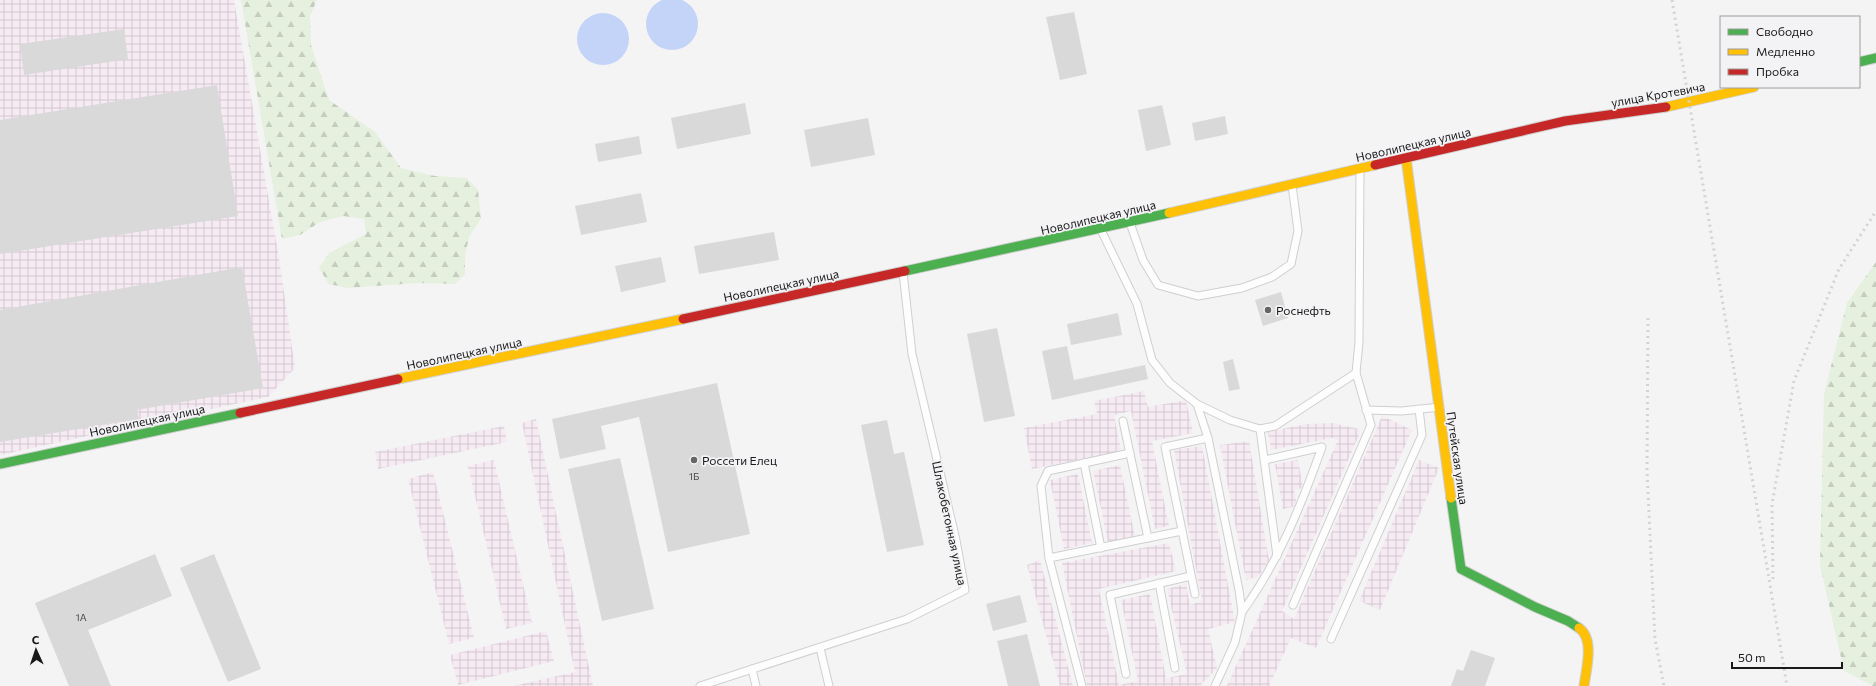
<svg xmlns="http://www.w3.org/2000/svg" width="1876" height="686" font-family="Commissioner,sans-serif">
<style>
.industrial{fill:url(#industrial-grid)}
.forest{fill:url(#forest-firs)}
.water{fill:#c4d4f8}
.building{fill:#dad9d9}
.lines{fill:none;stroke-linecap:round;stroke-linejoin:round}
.lane-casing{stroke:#cfcfcf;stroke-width:9}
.fast-casing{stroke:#cfcfcf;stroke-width:11}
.slow-casing{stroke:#cfcfcf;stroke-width:11}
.jam-casing{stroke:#cfcfcf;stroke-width:11}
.lane{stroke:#fdfdfe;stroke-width:7}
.fast{stroke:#4caf50;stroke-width:9}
.slow{stroke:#ffc107;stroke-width:9}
.jam{stroke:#c62828;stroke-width:9}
.rail{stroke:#d3d3d4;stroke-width:3;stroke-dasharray:2 4;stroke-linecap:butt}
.poi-dot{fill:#666667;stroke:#f3f3f6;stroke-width:1.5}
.labels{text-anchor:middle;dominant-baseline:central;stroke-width:3.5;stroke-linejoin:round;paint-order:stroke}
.number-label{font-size:10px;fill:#49494a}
.street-label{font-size:12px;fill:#19191a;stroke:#f3f3f6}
.poi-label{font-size:12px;fill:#19191a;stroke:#f3f3f6;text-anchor:start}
</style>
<defs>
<pattern id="industrial-grid" width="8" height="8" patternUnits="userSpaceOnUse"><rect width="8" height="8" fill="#f6eaf3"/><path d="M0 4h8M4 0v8" fill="none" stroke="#d2c8d0"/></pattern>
<pattern id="forest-firs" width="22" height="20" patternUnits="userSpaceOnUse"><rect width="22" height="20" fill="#e5f0de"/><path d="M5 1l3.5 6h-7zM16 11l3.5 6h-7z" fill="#c4cdbe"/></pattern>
</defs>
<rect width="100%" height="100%" fill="#f4f4f5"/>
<g class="industrial">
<polygon points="0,0 234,0 279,258 295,368 268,397 0,455"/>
<polygon points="1144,391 1148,407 1186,400 1193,433 1152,441 1169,526 1155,529 1131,411 1114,415 1121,451 1032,469 1024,428 1097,414 1094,401"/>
<polygon points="1382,416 1412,430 1316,648 1291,638 1269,686 1227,686 1338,440 1332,438 1271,450 1268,432 1306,424 1333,423 1359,429 1359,435 1282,611 1294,619"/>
<polygon points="536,419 593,686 513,686 575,672 522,423"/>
<polygon points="504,426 507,442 378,469 375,452"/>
<polygon points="1249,441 1269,560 1258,577 1246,580 1220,445"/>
<polygon points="1202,446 1235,622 1208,629 1217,668 1200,686 1087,686 1062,563 1169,543 1176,571 1099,589 1119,685 1138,681 1121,600 1150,594 1166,678 1187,674 1167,589 1186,584 1190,605 1202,601 1174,450"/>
<polygon points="494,460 532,623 506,629 468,466"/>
<polygon points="1298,460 1303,488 1294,490 1297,506 1283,509 1275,464"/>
<polygon points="1419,460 1439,468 1380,610 1359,601"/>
<polygon points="1120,465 1135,537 1108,542 1093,471"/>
<polygon points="433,472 474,638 449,644 408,479"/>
<polygon points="1078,474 1092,543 1064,549 1050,480"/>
<polygon points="1040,560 1073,686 1060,686 1027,565"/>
<polygon points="546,631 554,661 458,685 450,655"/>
</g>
<g class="forest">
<polygon points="241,0 317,0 310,16 311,45 329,100 375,132 401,168 435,176 467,178 478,190 481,219 470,235 465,254 465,274 455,284 418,283 347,288 329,284 319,268 329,253 366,234 364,219 343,216 320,222 300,235 282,239"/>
<polygon points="1876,262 1876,686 1873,686 1844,671 1820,565 1824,394 1847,303"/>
</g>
<g class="water">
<circle cx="672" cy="24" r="26"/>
<circle cx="603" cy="39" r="26"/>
</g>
<g class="building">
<polygon points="1074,12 1087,74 1060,80 1046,17"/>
<polygon points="124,29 128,59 24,75 20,44"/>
<polygon points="217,85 238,216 0,254 0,120"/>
<polygon points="745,103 751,134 677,149 671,118"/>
<polygon points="1162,105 1171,145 1146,151 1138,110"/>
<polygon points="1225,116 1228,134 1195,141 1192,123"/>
<polygon points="868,118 875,155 811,167 804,130"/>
<polygon points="639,136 642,154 598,162 595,144"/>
<polygon points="641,193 647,222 581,235 575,206"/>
<polygon points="774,232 779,260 699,274 694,246"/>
<polygon points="661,257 666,282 621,292 615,266"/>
<polygon points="242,267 263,388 137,410 139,419 0,442 0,310"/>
<polygon points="1281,292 1288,318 1263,326 1255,300"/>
<polygon points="1118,313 1122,335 1071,345 1067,324"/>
<polygon points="997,328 1015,416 984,422 967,334"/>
<polygon points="1067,346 1074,380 1145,365 1148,379 1052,400 1042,351"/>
<polygon points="1233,359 1240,389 1229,391 1223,362"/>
<polygon points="717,383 750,534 668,552 639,417 601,426 606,449 560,459 552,419"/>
<polygon points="887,420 894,454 904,452 924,545 887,552 861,425"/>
<polygon points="620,458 654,609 602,621 568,469"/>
<polygon points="155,554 172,596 88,630 111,686 69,686 35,603"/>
<polygon points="214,554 261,669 228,682 180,568"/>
<polygon points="1020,595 1027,622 993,631 986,604"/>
<polygon points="1027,634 1040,686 1008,686 997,641"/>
<polygon points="1471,650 1495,658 1485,686 1451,686 1457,669 1463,671"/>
</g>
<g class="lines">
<defs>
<g id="lane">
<polyline points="1130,223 1143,260 1158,285 1198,296 1242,288 1272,277 1291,264 1298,231 1292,185"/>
<polyline points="1101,230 1137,304 1152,360 1170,383 1197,404 1230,420 1260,429 1275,426 1356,373"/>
<polyline points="1197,404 1208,438 1239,590 1242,612 1235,642 1215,686"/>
<polyline points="1366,410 1402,411 1440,407"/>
<polyline points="1123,421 1148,538"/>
<polyline points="1260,429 1277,556"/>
<polyline points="1084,463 1101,548"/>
<polyline points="1049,558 1182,531"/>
<polyline points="1159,583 1175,668"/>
<polyline points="1195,594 1165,447 1208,438"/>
<polyline points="1293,605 1371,425 1356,373 1359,342 1360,169"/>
<path d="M1242,612C1279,561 1301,506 1322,447L1265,460"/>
<polyline points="1331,639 1422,435 1419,409"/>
<polyline points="820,648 829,686"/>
<polyline points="752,669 756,686"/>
<polyline points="1126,674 1110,595 1191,576"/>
<polyline points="700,686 907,619 965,590 956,540 912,354 903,272"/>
<polyline points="1082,686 1049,558 1041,486 1048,471 1130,453"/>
</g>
<g id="fast">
<polyline points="1859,62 1876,58"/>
<polyline points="905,271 1169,213"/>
<polyline points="0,464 240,413"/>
<polyline points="1451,498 1461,569 1535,607 1568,621 1579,628"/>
</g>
<g id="slow">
<polyline points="1666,107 1754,87"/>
<polyline points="1406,158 1451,498"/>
<polyline points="1169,213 1375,165"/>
<polyline points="398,379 683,319"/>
<path d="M1579,628C1595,639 1586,670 1584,686"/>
</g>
<g id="jam">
<polyline points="1375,165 1565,121 1666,107"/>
<polyline points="683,319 905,271"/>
<polyline points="240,413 398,379"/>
</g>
</defs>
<use href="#lane" class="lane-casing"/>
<use href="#fast" class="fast-casing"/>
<use href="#slow" class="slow-casing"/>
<use href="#jam" class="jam-casing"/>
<use href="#lane" class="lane"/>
<use href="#fast" class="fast"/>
<use href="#slow" class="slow"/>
<use href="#jam" class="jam"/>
<g class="rail">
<polyline points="1672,0 1787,686"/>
<polyline points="1648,318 1647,471 1655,639 1664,686"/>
<polyline points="1773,579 1772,504 1794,381 1839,269 1876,211"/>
</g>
</g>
<g class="poi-dot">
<circle cx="1268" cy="310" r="4"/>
<circle cx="694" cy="460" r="4"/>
</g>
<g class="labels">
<g class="number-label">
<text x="694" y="476">1Б</text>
<text x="81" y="617">1А</text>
</g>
<g class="street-label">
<text transform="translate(1658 94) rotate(-10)">улица Кротевича</text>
<text transform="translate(1413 144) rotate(-13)">Новолипецкая улица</text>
<text transform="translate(1098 217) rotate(-13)">Новолипецкая улица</text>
<text transform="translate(781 285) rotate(-12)">Новолипецкая улица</text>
<text transform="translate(464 353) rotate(-12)">Новолипецкая улица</text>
<text transform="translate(147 420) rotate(-12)">Новолипецкая улица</text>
<text transform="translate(1458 458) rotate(82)">Путейская улица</text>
<text transform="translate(950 523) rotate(78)">Шлакобетонная улица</text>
</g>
<g class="poi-label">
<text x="1276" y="310">Роснефть</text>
<text x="702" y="460">Россети Елец</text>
</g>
</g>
<rect x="1720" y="16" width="140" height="72" fill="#f3f3f6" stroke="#9c9c9e"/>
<rect x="1728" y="29" width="20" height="6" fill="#4caf50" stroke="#9c9c9e"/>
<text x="1756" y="36" font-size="12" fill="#19191a">Свободно</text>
<rect x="1728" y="49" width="20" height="6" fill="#ffc107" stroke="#9c9c9e"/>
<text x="1756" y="56" font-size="12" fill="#19191a">Медленно</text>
<rect x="1728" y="69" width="20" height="6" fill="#c62828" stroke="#9c9c9e"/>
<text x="1756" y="76" font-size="12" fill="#19191a">Пробка</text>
<g transform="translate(36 650) rotate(357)" stroke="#f3f3f6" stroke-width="3" paint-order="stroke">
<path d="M0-3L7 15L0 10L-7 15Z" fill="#19191a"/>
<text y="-6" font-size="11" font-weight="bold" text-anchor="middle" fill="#19191a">С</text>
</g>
<path d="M1732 662v6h110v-6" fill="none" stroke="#19191a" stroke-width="2"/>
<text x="1738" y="662" font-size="12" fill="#19191a" stroke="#f3f3f6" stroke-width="3" paint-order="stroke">50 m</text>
</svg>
